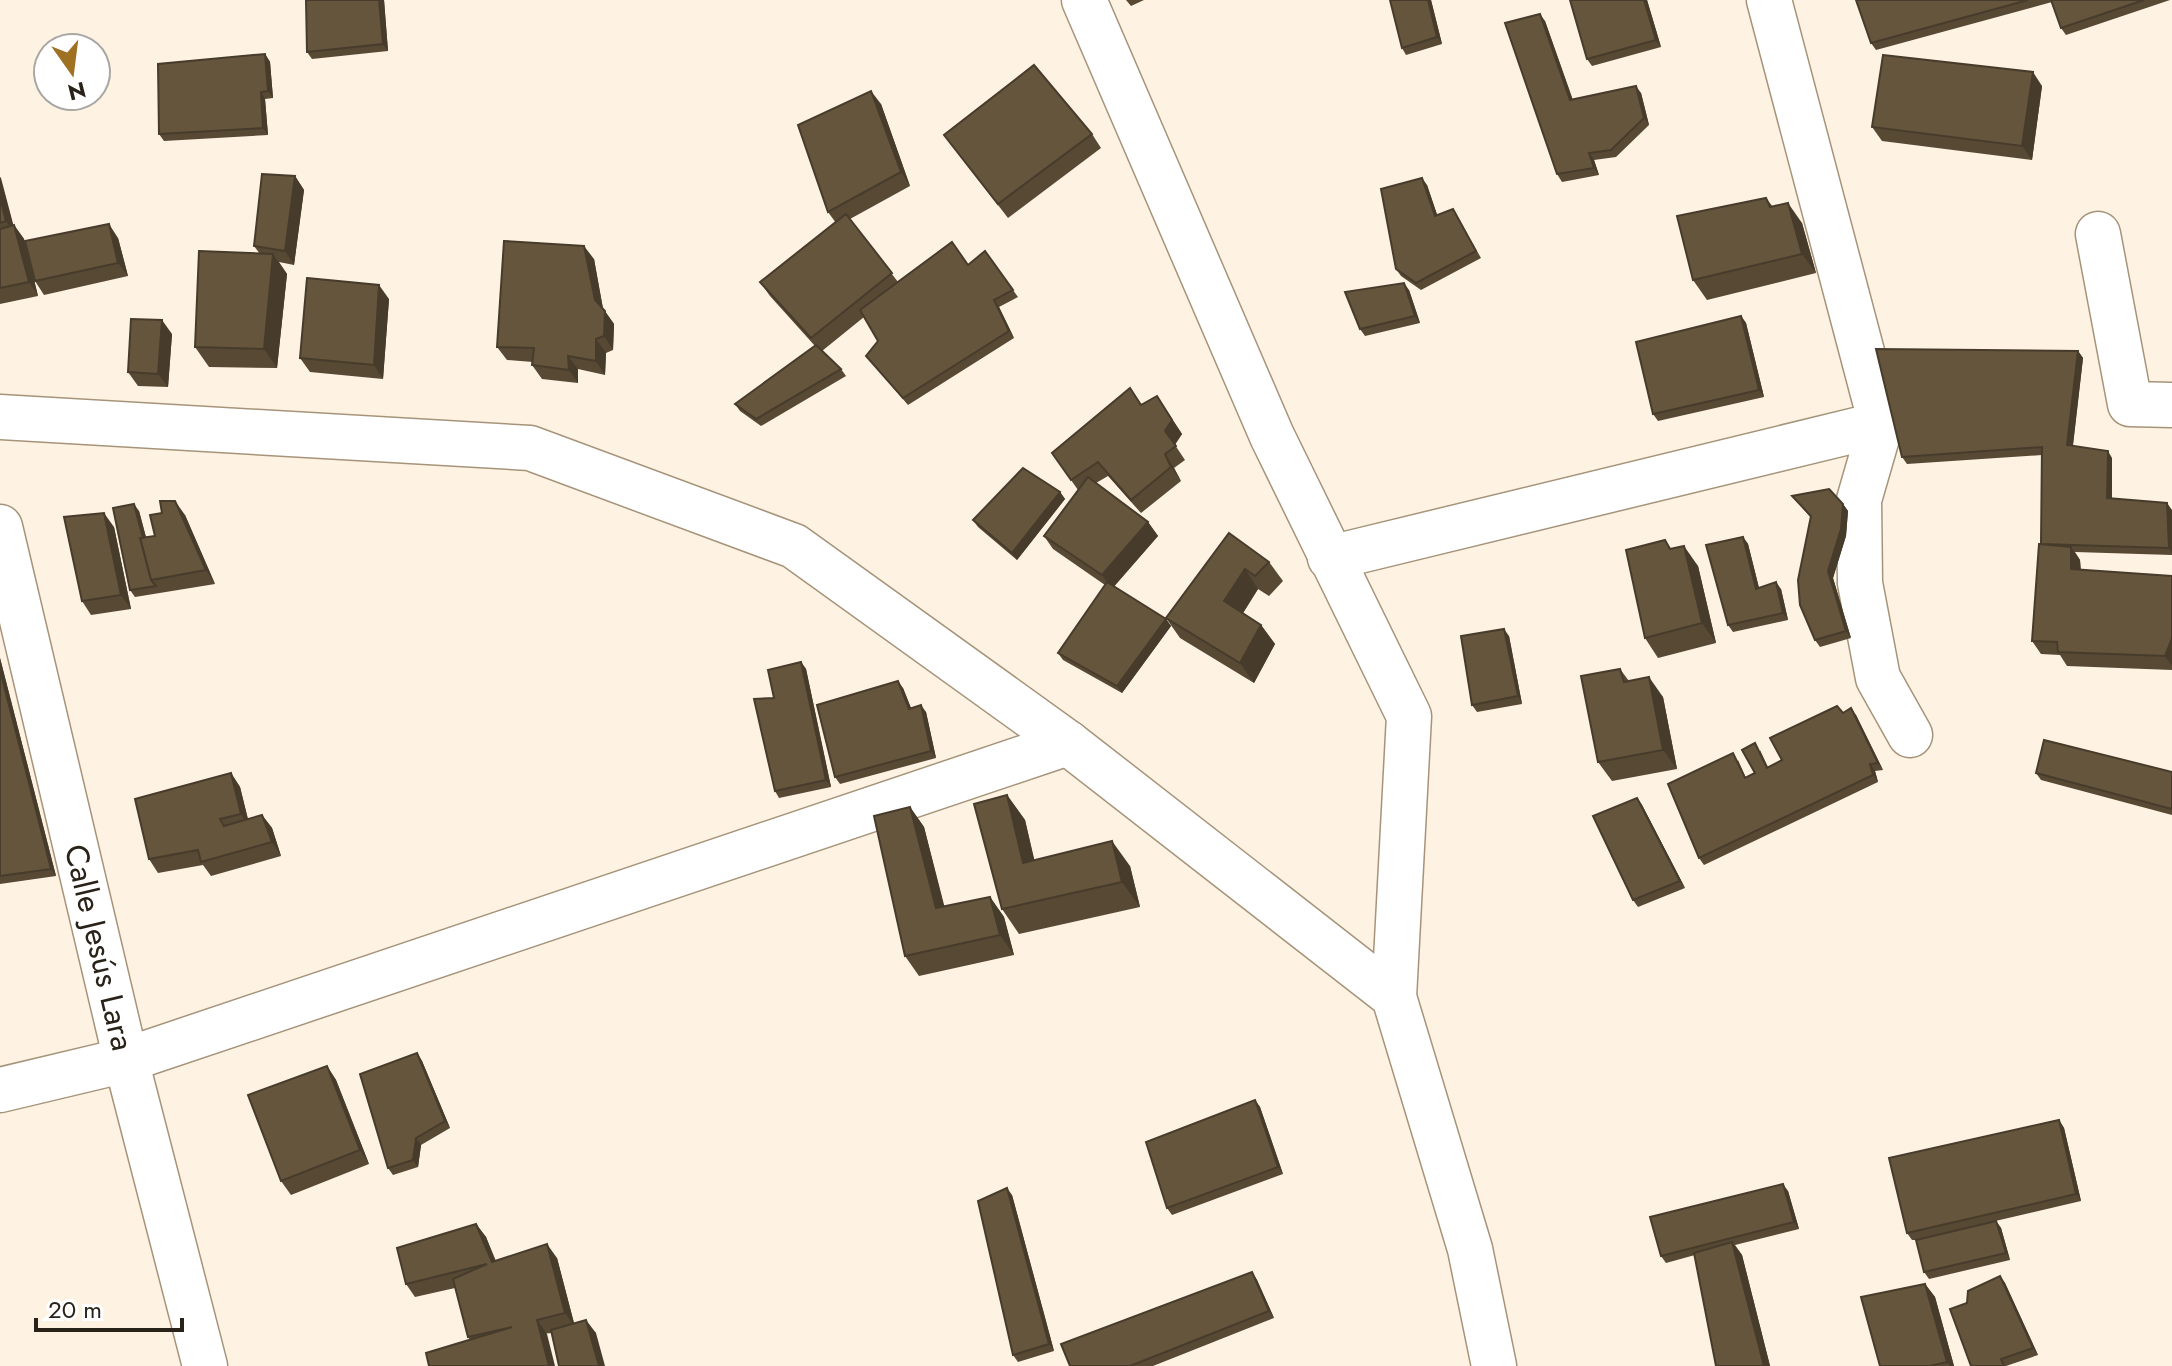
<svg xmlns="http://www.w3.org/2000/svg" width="2172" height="1366" font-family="Jost,sans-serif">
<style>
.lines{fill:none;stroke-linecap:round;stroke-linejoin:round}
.minor-casing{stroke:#a6947a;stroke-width:47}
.minor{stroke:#fff;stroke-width:44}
.wall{fill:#574934}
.shaded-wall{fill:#473c2b}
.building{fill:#65553d;stroke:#473c2b;stroke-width:2}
.labels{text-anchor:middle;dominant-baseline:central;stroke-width:8;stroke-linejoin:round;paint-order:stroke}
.street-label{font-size:32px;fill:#292218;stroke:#fff}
</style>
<rect width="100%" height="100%" fill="#fef2e2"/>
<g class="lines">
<defs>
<g id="minor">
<polyline points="1084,0 1272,436 1409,716 1394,997"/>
<polyline points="1769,0 1881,424 1859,500 1860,583 1878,678 1910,735"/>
<polyline points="2098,234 2130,404 2172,405"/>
<polyline points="0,417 530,448 794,546 1068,743 1394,997 1470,1249 1494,1366"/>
<path id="s1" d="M0,527L126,1060L205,1366"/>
<polyline points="1330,558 1881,424"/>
<polyline points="0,1090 126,1060 1068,743"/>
</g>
</defs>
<use href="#minor" class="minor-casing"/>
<use href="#minor" class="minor"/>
</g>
<g class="wall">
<polygon points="306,0 384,0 388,51 312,59 307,52"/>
<polygon points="1126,0 1144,0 1131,6"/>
<polygon points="1431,0 1442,44 1406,55 1402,48"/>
<polygon points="1570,0 1647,0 1661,47 1592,66 1587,59"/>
<polygon points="1856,0 2170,0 2066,35 2061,28 2052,2 1876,50 1871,43"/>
<polygon points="1545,21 1573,100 1641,93 1649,125 1616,157 1594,160 1599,175 1562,182 1557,174"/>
<polygon points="265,54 270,62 273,98 265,99 268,135 164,141 159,134"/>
<polygon points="2042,86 2032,160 1882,141 1872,127"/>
<polygon points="881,104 910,186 850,219 898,282 968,265 985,251 1018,297 999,307 1014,338 908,405 866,356 878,341 864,317 822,351 841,369 846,376 761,426 740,411 735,404 815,346 770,296 760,282 836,223 828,212"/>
<polygon points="1092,134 1101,148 1008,218 944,135"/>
<polygon points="295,176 304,190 294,265 279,262 287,274 277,368 209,367 195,347 260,254 254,246"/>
<polygon points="0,177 13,225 14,225 24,239 38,296 0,304"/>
<polygon points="1427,185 1437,215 1453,209 1481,258 1421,290 1401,276 1396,269"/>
<polygon points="1766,198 1773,207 1802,223 1816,273 1707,300 1693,280"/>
<polygon points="118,238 128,276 44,295 35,281"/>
<polygon points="594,259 603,309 614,324 613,350 606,353 605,375 578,369 578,383 542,379 532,365 533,362 507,360 497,347"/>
<polygon points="1409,290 1420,323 1365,336 1360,329"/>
<polygon points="389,299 383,379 310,372 300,358"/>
<polygon points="1741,316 1746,323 1764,397 1658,421 1653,414"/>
<polygon points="172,334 168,387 138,386 128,372"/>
<polygon points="2078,351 2083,358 2073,446 2112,458 2112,498 2172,510 2172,555 2075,552 2080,560 2081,570 2172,576 2172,670 2067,666 2060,655 2041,654 2032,641 2041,544 2042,455 1907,464 1902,457"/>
<polygon points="1157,396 1182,434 1175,445 1185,460 1174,468 1181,481 1141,513 1108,476 1096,483 1148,522 1158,536 1114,586 1166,619 1171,626 1122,693 1063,660 1058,653 1105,585 1053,549 1044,536 1078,490 1052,453"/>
<polygon points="1060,492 1065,499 1017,560 978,527 973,520"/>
<polygon points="1792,496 1843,504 1848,511 1846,536 1833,578 1851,638 1820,647 1815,640 1811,518"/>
<polygon points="139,511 146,537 155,536 185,515 215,584 135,597 130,590"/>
<polygon points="114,527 131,609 91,615 82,601"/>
<polygon points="1229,533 1269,562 1283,581 1269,596 1258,589 1243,613 1261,625 1275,644 1254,683 1180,638 1166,618"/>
<polygon points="1743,537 1748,544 1759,588 1781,589 1788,620 1733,632 1728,625"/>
<polygon points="1665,540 1671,549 1698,566 1716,643 1658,658 1645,638"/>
<polygon points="1509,636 1522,704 1477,712 1472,705"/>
<polygon points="0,658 56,876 0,884"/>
<polygon points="801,662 806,669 831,787 779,798 775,791 774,698"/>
<polygon points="1620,669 1629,681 1663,697 1677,769 1612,781 1598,762"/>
<polygon points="903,688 911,708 926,712 936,758 840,784 835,777"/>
<polygon points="1843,713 1856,715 1883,770 1875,771 1878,782 1704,865 1699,858 1738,760 1746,778 1755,773 1760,750 1768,767 1782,760"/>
<polygon points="2172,772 2172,815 2041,780 2036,773"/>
<polygon points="231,773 240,787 248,819 262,815 272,828 281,856 211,876 203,865 158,873 149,859"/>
<polygon points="1007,795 1025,820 1034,860 1130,866 1140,907 1019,934 1002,909"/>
<polygon points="1637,798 1642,805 1685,888 1638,907 1633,900"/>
<polygon points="910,807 924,827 944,907 990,897 1004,917 1014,955 919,976 905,956"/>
<polygon points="417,1053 422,1061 450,1128 421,1145 418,1167 393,1175 388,1168"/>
<polygon points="327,1066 336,1080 369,1164 291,1195 281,1181"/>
<polygon points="1255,1100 1260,1107 1283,1174 1172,1215 1167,1208"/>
<polygon points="2059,1120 2064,1128 2081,1201 1918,1239 1996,1221 2001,1228 2010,1260 1929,1279 1924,1272 1916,1240 1912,1240 1907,1233"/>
<polygon points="1788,1191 1799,1229 1735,1245 1742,1255 1770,1366 1716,1366 1695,1255 1666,1263 1661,1256"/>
<polygon points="1012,1195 1054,1351 1018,1362 1013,1355"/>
<polygon points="476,1224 486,1237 496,1261 557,1258 574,1323 596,1333 552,1333 470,1340 468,1337 455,1288 415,1297 406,1284"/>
<polygon points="1252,1272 1257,1280 1274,1318 1153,1366 1070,1366"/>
<polygon points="2000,1276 2005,1283 2038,1355 2006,1366 1971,1366 1967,1303"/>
<polygon points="1925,1284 1935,1297 1954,1366 1880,1366"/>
</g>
<g class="shaded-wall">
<polygon points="379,0 384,0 388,51 383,44"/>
<polygon points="1428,0 1431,0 1442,44 1437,37"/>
<polygon points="1644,0 1647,0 1661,47 1656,40"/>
<polygon points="1540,14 1545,21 1575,107 1570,100"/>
<polygon points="265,54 270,62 273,98 268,91"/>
<polygon points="2033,72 2042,86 2032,160 2022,146"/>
<polygon points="1636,86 1641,93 1649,125 1644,118"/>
<polygon points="871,91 881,104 910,186 901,172"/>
<polygon points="261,92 265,99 268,135 263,128"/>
<polygon points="1589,153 1594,160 1599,175 1594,168"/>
<polygon points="295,176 304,190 294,265 285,251"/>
<polygon points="0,177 1,178 16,235 6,221 0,197"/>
<polygon points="1422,178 1427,185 1440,223 1435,216"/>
<polygon points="1788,203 1802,223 1816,273 1802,254"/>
<polygon points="109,224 118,238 128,276 118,263"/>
<polygon points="14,225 24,239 38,296 29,282"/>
<polygon points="584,246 594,259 604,314 595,300"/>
<polygon points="273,254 287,274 277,368 264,349"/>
<polygon points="1404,283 1409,290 1420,323 1415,316"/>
<polygon points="379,285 389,299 383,379 374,365"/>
<polygon points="994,300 999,307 1014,338 1009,331"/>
<polygon points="605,311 614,324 613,350 604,336"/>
<polygon points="1741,316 1746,323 1764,397 1759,390"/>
<polygon points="162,320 172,334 168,387 158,374"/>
<polygon points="596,339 606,353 605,375 596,361"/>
<polygon points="2078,351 2083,358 2072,452 2067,445"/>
<polygon points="568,356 578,369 578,383 569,370"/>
<polygon points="1157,396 1182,434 1174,445 1165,431"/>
<polygon points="2108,451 2112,458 2112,505 2107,498"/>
<polygon points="1165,454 1174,468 1181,481 1171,467"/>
<polygon points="1060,492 1065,499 1017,560 1012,553"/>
<polygon points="175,501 185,515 215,584 206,570"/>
<polygon points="2167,503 2172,510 2172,553 2169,548"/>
<polygon points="134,504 139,511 157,579 154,579"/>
<polygon points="1843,504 1848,511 1846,536 1833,578 1851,638 1846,631 1828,571"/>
<polygon points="104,513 114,527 131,609 121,595"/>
<polygon points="1148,522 1158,536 1112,589 1102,575"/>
<polygon points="1743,537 1748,544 1761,596 1756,589"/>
<polygon points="1684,546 1698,566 1716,643 1702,623"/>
<polygon points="2071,547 2080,560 2081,583 2071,569"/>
<polygon points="1245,569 1258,589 1238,621 1224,601"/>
<polygon points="1776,582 1781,589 1788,620 1783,613"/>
<polygon points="1166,619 1171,626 1122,693 1117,686"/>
<polygon points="1261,625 1275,644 1254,683 1240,663"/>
<polygon points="1504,629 1509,636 1522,704 1518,696"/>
<polygon points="2172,638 2172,666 2165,656"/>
<polygon points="0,658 56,876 51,869 0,670"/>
<polygon points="801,662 806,669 831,787 826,780"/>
<polygon points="1649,677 1663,697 1677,769 1663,750"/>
<polygon points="898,681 903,688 914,716 909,709"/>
<polygon points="921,705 926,712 936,758 931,751"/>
<polygon points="1851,708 1856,715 1883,770 1878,763"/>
<polygon points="1870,764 1875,771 1878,782 1873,775"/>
<polygon points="231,773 240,787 250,828 241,814"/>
<polygon points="1007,795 1025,820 1041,888 1023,863"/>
<polygon points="1637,798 1642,805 1685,888 1680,881"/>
<polygon points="910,807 924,827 950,928 936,908"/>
<polygon points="262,815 272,828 281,856 272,842"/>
<polygon points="1112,841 1130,866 1140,907 1122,882"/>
<polygon points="990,897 1004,917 1014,955 1000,935"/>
<polygon points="417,1053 422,1061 450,1128 445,1121"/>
<polygon points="327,1066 336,1080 369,1164 360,1150"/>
<polygon points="1255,1100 1260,1107 1283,1174 1278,1167"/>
<polygon points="2059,1120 2064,1128 2081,1201 2076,1194"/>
<polygon points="416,1138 421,1145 418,1167 413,1160"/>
<polygon points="1783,1184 1788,1191 1799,1229 1794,1222"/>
<polygon points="1007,1188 1012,1195 1054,1351 1049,1344"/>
<polygon points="1996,1221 2001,1228 2010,1260 2006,1253"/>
<polygon points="476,1224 486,1237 501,1276 492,1262"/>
<polygon points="1732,1242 1742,1255 1770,1366 1764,1366"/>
<polygon points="547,1244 557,1258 575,1327 565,1313"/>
<polygon points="1252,1272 1257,1280 1274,1318 1269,1311"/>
<polygon points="2000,1276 2005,1283 2038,1355 2033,1348"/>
<polygon points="1925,1284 1935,1297 1954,1366 1950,1366 1947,1362"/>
<polygon points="537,1320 547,1334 555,1366 549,1366"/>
<polygon points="586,1320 596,1333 605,1366 599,1366"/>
</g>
<g class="building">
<polygon points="306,0 379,0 383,44 307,52"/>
<polygon points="1390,0 1428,0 1437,37 1402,48"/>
<polygon points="1570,0 1644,0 1656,40 1587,59"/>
<polygon points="1856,0 2028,0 1871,43"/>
<polygon points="2051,0 2144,0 2061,28"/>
<polygon points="1540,14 1570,100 1636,86 1644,118 1611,150 1589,153 1594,168 1557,174 1505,23"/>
<polygon points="265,54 268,91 261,92 263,128 159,134 158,64"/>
<polygon points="1883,55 2033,72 2022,146 1872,127"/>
<polygon points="1034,65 1092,134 998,204 944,135"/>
<polygon points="871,91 901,172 828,212 798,125"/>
<polygon points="262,174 295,176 285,251 254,246"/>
<polygon points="1422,178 1435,216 1453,209 1476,251 1416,283 1396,269 1381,189"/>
<polygon points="0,197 6,221 0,223"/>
<polygon points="1766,198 1770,207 1788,203 1802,254 1693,280 1677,216"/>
<polygon points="846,214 892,273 811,338 760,282"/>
<polygon points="109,224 118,263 35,281 25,241"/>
<polygon points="14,225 29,282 0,288 0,229"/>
<polygon points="504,241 584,246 595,300 605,311 604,336 596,339 596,361 568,356 569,370 532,365 534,348 497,347"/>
<polygon points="952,242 968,265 985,251 1013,290 994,300 1009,331 903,398 866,356 878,341 860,310"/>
<polygon points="199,251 273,254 264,349 195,347"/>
<polygon points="307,278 379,285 374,365 300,358"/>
<polygon points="1404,283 1415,316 1360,329 1345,292"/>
<polygon points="1741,316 1759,390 1653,414 1636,342"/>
<polygon points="131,319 162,320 158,374 128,372"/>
<polygon points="816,345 841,369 756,419 735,404"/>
<polygon points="1876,349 2078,351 2067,445 2108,451 2107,498 2167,503 2169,548 2041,544 2042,447 1902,457"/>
<polygon points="1130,388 1141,405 1157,396 1172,420 1165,431 1176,446 1165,454 1171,467 1131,500 1098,462 1071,480 1052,453"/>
<polygon points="1023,468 1060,492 1012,553 973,520"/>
<polygon points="1088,477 1148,522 1102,575 1044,536"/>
<polygon points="1829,489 1843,504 1841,529 1828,571 1846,631 1815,640 1800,605 1798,580 1811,516 1792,496"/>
<polygon points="160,501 175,501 206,570 151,580 140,538 155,536 150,515 162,513"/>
<polygon points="134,504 143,538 140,538 151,580 156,586 130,590 113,508"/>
<polygon points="104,513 121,595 82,601 64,517"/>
<polygon points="1229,533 1269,562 1255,576 1245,569 1224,601 1261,625 1240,663 1166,618"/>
<polygon points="1743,537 1756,589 1776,582 1783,613 1728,625 1706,545"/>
<polygon points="1665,540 1670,549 1684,546 1702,623 1645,638 1626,550"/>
<polygon points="2039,544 2071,547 2071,569 2172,576 2172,638 2165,656 2058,652 2057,642 2032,641"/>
<polygon points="1107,582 1166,619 1117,686 1058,653"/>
<polygon points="1504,629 1518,696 1472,705 1461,636"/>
<polygon points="801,662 826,780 775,791 754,699 774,698 768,670"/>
<polygon points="1620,669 1624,682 1649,677 1663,750 1598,762 1581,676"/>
<polygon points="0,670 51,869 0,876"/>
<polygon points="898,681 909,709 921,705 931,751 835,777 817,705"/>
<polygon points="1837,706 1843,713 1851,708 1878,763 1870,764 1873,775 1699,858 1668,784 1733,753 1745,778 1755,773 1742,750 1755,743 1767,768 1782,760 1770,738"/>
<polygon points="2044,740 2172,772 2172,809 2036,773"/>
<polygon points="231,773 241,814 220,819 224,826 262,815 272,842 201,862 198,850 149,859 135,799"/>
<polygon points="1007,795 1023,863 1112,841 1122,882 1002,909 974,804"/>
<polygon points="1637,798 1680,881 1633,900 1593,816"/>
<polygon points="910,807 936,908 990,897 1000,935 905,956 874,816"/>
<polygon points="417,1053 445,1121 416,1138 413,1160 388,1168 360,1074"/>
<polygon points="327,1066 360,1150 281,1181 248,1095"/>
<polygon points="1255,1100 1278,1167 1167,1208 1146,1142"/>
<polygon points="2059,1120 2076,1194 1907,1233 1889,1158"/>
<polygon points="1783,1184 1794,1222 1661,1256 1650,1217"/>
<polygon points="1007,1188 1049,1344 1013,1355 978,1201"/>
<polygon points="1996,1221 2006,1253 1924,1272 1916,1240"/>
<polygon points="476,1224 492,1262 547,1244 565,1313 537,1320 549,1366 429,1366 426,1353 512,1327 468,1337 453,1279 487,1264 406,1284 397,1248"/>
<polygon points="1732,1242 1764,1366 1716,1366 1694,1253"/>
<polygon points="1252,1272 1269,1311 1130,1366 1070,1366 1061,1344"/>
<polygon points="2000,1276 2033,1348 2001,1359 2004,1366 1971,1366 1950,1309 1967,1303 1968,1291"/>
<polygon points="1925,1284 1947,1362 1930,1366 1880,1366 1861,1297"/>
<polygon points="586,1320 599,1366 559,1366 551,1330"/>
</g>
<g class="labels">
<g class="street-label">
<text stroke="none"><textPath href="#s1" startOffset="432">Calle Jesús Lara</textPath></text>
</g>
</g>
<g transform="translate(72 72) rotate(166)"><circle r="38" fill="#ffffff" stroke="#a9a7a3" stroke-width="2"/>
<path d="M0-6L14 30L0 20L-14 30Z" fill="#9f7223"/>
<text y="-12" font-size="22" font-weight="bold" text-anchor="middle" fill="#292218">N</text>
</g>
<path d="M36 1318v12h146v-12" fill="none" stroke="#292218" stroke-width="4"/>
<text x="48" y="1318" font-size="24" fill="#292218" stroke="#ffffff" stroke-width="6" paint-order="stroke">20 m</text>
</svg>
